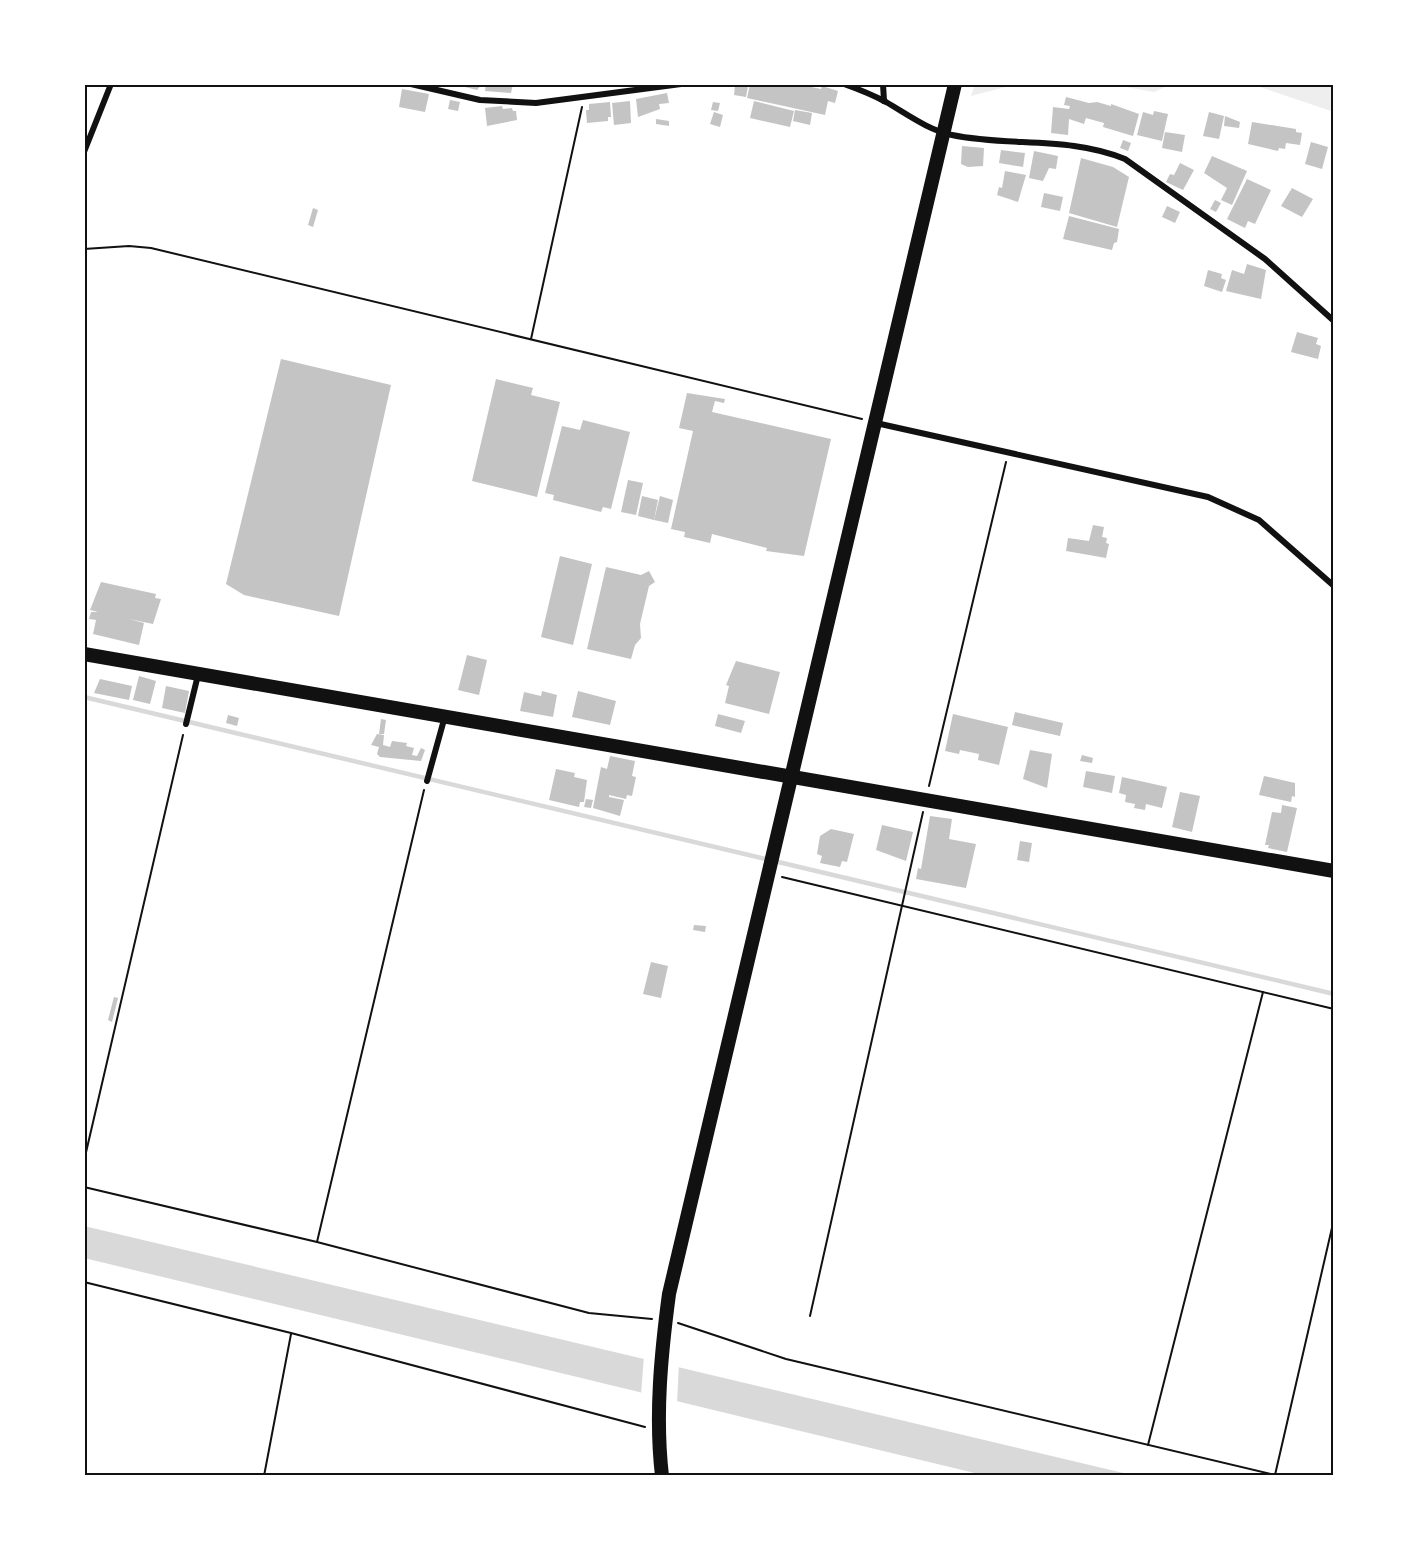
<svg xmlns="http://www.w3.org/2000/svg" width="1418" height="1560" font-family="Lora,serif">
<style>
.green{fill:#eee}
.water{fill:#d9d9d9}
.pier{fill:#fff}
.lines{fill:none;stroke-linecap:round;stroke-linejoin:round}
.stream{stroke:#d9d9d9;stroke-width:4.5}
.building{fill:#c4c4c4}
.path{stroke:#111;stroke-width:2}
.minor{stroke:#111;stroke-width:6}
.primary{stroke:#111;stroke-width:14}
.neatline{fill:none;stroke:#111;stroke-width:2}
</style>
<rect width="100%" height="100%" fill="#fff"/>
<g class="green">
<polygon points="975,84 1017,84 971,96"/>
<polygon points="1110,84 1171,84 1154,92"/>
<polygon points="1251,84 1334,84 1334,112"/>
</g>
<polygon class="water" points="84,1226 1136,1476 987,1476 84,1258"/>
<polygon class="pier" points="644,1355 679,1363 677,1403 641,1395"/>
<g class="lines">
<polyline class="stream" points="84,697 1334,994"/>
</g>
<g class="building">
<polygon points="453,84 482,84 477,90"/>
<polygon points="486,84 513,84 511,93 485,91"/>
<polygon points="750,84 770,87 771,84 797,84 821,89 822,86 838,91 835,103 828,101 825,115 747,98"/>
<polygon points="735,85 748,86 746,97 734,95"/>
<polygon points="402,89 429,94 425,112 399,107"/>
<polygon points="667,93 669,103 659,104 660,109 638,117 636,99"/>
<polygon points="1066,97 1089,103 1097,102 1111,106 1111,104 1139,114 1133,136 1103,127 1104,123 1086,118 1084,124 1069,119 1068,135 1051,133 1053,107 1069,109 1070,106 1064,105"/>
<polygon points="450,100 460,102 458,111 448,109"/>
<polygon points="630,101 631,123 614,125 612,103"/>
<polygon points="754,101 794,111 790,127 750,118"/>
<polygon points="610,102 611,117 608,117 608,121 587,123 586,110 589,110 589,104"/>
<polygon points="713,102 720,103 718,111 711,110"/>
<polygon points="502,106 503,109 512,108 513,111 516,111 517,120 487,126 485,108"/>
<polygon points="795,110 812,113 810,125 793,121"/>
<polygon points="1154,111 1168,114 1162,141 1137,135 1143,112 1153,115"/>
<polygon points="714,112 723,115 720,127 710,124"/>
<polygon points="1209,112 1224,116 1219,139 1203,136"/>
<polygon points="1225,116 1240,122 1239,128 1224,126"/>
<polygon points="656,119 669,121 669,126 656,124"/>
<polygon points="1252,122 1296,129 1296,132 1302,133 1300,145 1286,143 1285,149 1279,148 1278,151 1248,144"/>
<polygon points="1165,132 1185,135 1182,152 1162,148"/>
<polygon points="1123,140 1131,143 1128,151 1120,148"/>
<polygon points="1311,142 1328,147 1322,169 1305,164"/>
<polygon points="962,146 984,148 983,166 968,167 961,164"/>
<polygon points="1001,150 1025,153 1023,167 999,163"/>
<polygon points="1034,151 1058,156 1056,169 1049,168 1043,181 1029,178"/>
<polygon points="1212,156 1247,171 1232,205 1221,200 1227,188 1204,173"/>
<polygon points="1081,158 1113,167 1129,177 1117,227 1069,213"/>
<polygon points="1180,163 1194,170 1183,190 1166,182 1170,174 1174,175"/>
<polygon points="1005,171 1026,175 1018,202 997,195 999,187 1002,188"/>
<polygon points="1247,179 1271,190 1255,224 1248,221 1245,228 1227,219"/>
<polygon points="1292,188 1313,199 1302,217 1281,206"/>
<polygon points="1044,193 1063,197 1060,211 1041,207"/>
<polygon points="1215,200 1221,203 1216,212 1210,209"/>
<polygon points="1167,206 1180,212 1175,223 1162,217"/>
<polygon points="313,208 318,210 313,227 308,225"/>
<polygon points="1069,216 1119,229 1117,242 1114,243 1112,250 1063,239"/>
<polygon points="1247,264 1266,270 1261,299 1226,291 1232,270 1244,274"/>
<polygon points="1208,270 1222,274 1221,278 1226,280 1222,292 1204,286"/>
<polygon points="1297,332 1318,338 1316,344 1321,346 1318,359 1291,352"/>
<polygon points="281,359 391,385 339,616 244,595 226,584"/>
<polygon points="496,379 533,388 531,395 560,402 537,497 472,481"/>
<polygon points="687,393 725,399 724,403 715,401 712,412 831,439 804,556 766,551 767,548 712,534 710,543 684,537 685,532 671,529 693,431 679,428"/>
<polygon points="583,420 630,432 611,509 603,507 601,512 553,500 554,495 545,493 562,426 580,430"/>
<polygon points="628,480 643,483 636,515 621,512"/>
<polygon points="642,496 658,500 654,520 638,516"/>
<polygon points="660,496 673,500 668,523 654,520"/>
<polygon points="1093,525 1104,527 1102,537 1107,538 1106,543 1109,544 1106,558 1066,551 1068,538 1089,541"/>
<polygon points="560,556 592,564 573,645 541,637"/>
<polygon points="606,567 641,575 649,571 655,582 649,586 640,624 641,638 635,645 631,659 587,649"/>
<polygon points="101,582 156,594 155,598 161,599 153,624 129,619 144,623 139,645 93,634 96,620 89,619 91,612 98,612 90,610"/>
<polygon points="467,655 487,660 479,695 458,690"/>
<polygon points="736,661 780,672 769,714 725,703 729,686 726,685"/>
<polygon points="139,676 156,681 150,704 133,700"/>
<polygon points="100,679 132,686 129,700 94,693"/>
<polygon points="166,686 189,691 185,713 162,708"/>
<polygon points="542,691 557,695 553,717 520,711 524,692 541,696"/>
<polygon points="578,691 616,701 610,725 572,717"/>
<polygon points="1015,712 1063,723 1060,736 1012,725"/>
<polygon points="718,714 745,721 741,733 715,726"/>
<polygon points="953,714 1008,727 999,765 978,760 979,754 960,750 959,754 945,751"/>
<polygon points="228,715 239,718 237,726 226,723"/>
<polygon points="381,719 386,720 384,734 379,734"/>
<polygon points="377,734 384,735 383,745 390,747 392,741 407,743 406,746 414,748 412,755 417,756 421,748 425,750 421,761 380,757 377,754 379,747 371,745"/>
<polygon points="1030,750 1052,754 1047,788 1023,779"/>
<polygon points="1082,755 1093,758 1092,763 1080,761"/>
<polygon points="610,756 635,761 632,776 636,777 632,796 627,795 626,799 609,795 609,797 624,800 620,816 593,808 601,767 607,769"/>
<polygon points="556,769 575,773 574,777 587,780 584,802 580,802 579,807 549,800"/>
<polygon points="1086,771 1115,776 1112,793 1083,787"/>
<polygon points="1264,776 1295,783 1295,797 1292,796 1291,802 1259,795"/>
<polygon points="1122,777 1167,787 1162,808 1146,804 1145,810 1134,808 1135,804 1125,802 1126,795 1119,793"/>
<polygon points="1180,792 1200,796 1192,832 1172,827"/>
<polygon points="586,799 593,800 591,808 584,807"/>
<polygon points="1282,805 1297,808 1287,852 1268,848 1269,845 1265,845 1272,812 1281,813"/>
<polygon points="930,816 952,819 949,839 976,844 966,888 916,879 918,868 921,869"/>
<polygon points="882,825 913,832 906,861 876,850"/>
<polygon points="831,829 854,834 847,862 842,861 840,867 820,863 822,856 817,854 820,836"/>
<polygon points="1020,841 1032,843 1029,862 1017,860"/>
<polygon points="694,925 706,926 705,932 693,930"/>
<polygon points="651,962 668,966 661,998 643,994"/>
<polygon points="114,997 118,998 112,1022 108,1020"/>
</g>
<g class="lines">
<g class="path">
<polyline points="84,249 129,246 151,248 862,419"/>
<polyline points="531,339 582,107"/>
<polyline points="929,786 1006,462"/>
<polyline points="782,877 1334,1009"/>
<polyline points="84,1161 183,735"/>
<polyline points="84,1187 317,1242 589,1313 652,1319"/>
<polyline points="317,1242 424,790"/>
<polyline points="84,1282 291,1333 645,1427"/>
<polyline points="810,1316 923,812"/>
<polyline points="678,1323 786,1359 1279,1476"/>
<polyline points="1148,1445 1263,992"/>
<polyline points="1275,1475 1334,1219"/>
<polyline points="264,1476 291,1334"/>
</g>
<g class="minor">
<polyline points="411,84 480,100 536,103 681,84"/>
<path d="M844,84C858,89 873,95 886,102C907,114 928,130 952,135C1010,147 1069,136 1125,159L1265,259L1334,321"/>
<polyline points="883,84 884,101"/>
<polyline points="84,152 111,84"/>
<polyline points="876,423 1208,497 1259,520 1334,586"/>
<polyline points="186,724 198,675"/>
<polyline points="427,781 445,716"/>
</g>
<g class="primary">
<polyline points="84,654 1334,871"/>
<path d="M662,1476C655,1416 661,1354 669,1294L955,84"/>
</g>
</g>
<rect width="1418" height="1560" fill="none" stroke="#ffffff" stroke-width="171"/>
<rect x="86" y="86" width="1246" height="1388" class="neatline"/>
</svg>
